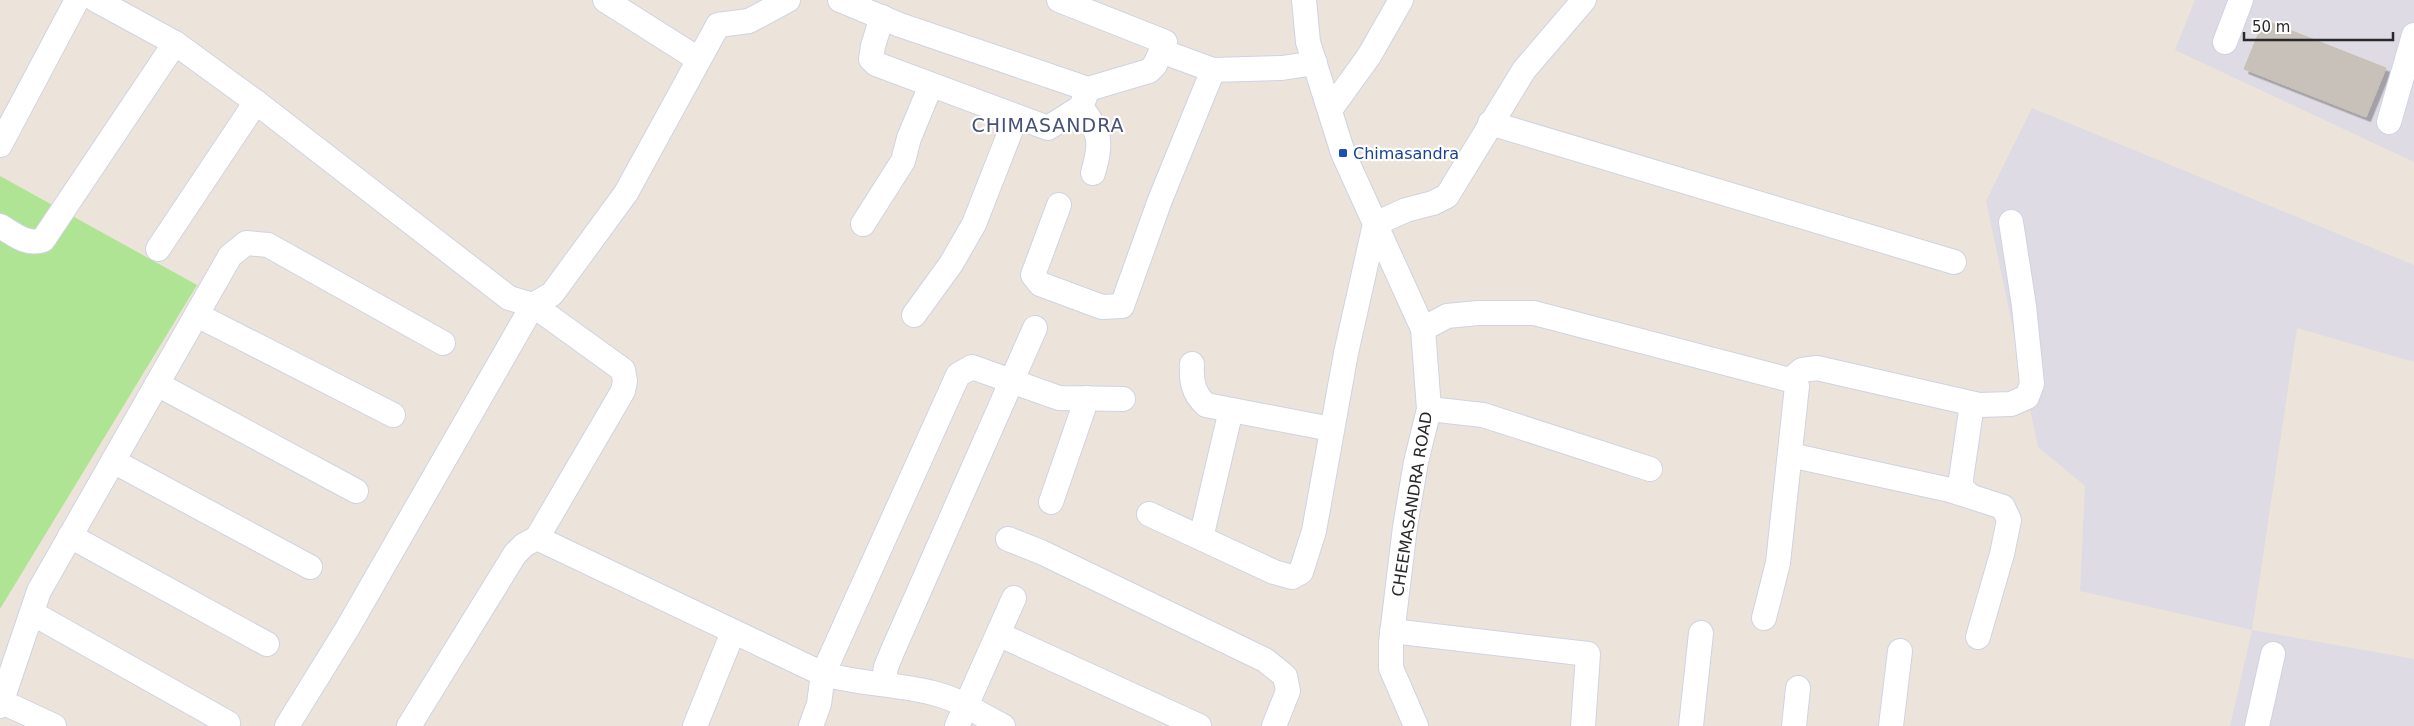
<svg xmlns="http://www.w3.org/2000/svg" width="2414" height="726" font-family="'DejaVu Sans',sans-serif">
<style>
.industrial{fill:#dedbe4}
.green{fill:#afe494}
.building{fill:#c7c1ba;stroke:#c7c0b4;filter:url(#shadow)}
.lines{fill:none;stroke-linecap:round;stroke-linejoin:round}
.minor-casing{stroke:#cfd3e2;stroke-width:26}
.minor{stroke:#fff;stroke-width:24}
.transit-dot{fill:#1a4fb4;stroke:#fff;stroke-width:2}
.labels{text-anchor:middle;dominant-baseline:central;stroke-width:4.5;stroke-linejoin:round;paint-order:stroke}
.transit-label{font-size:16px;fill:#164399;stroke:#fff;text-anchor:start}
.street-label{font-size:16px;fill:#292929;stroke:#fff}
.quarter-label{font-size:19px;letter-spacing:1px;fill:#48517a;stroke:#fff}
</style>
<defs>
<filter id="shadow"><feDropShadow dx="4.5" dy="4.5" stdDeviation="0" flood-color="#0004"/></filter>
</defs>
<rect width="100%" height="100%" fill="#ece4da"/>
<g class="industrial">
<polygon points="2195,0 2414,0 2414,162 2175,50"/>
<polygon points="2032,108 2414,265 2414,362 2297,328 2252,630 2414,659 2414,726 2230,726 2252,630 2080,591 2085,486 2038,447 1986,201"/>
</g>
<polygon class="green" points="0,176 197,285 0,609"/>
<polygon class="building" points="2264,20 2386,68 2366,117 2244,69"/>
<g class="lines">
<defs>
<g id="minor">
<polyline points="96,0 175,43 256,102 509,298 533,305 552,294 626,193 718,25 749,21 788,0"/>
<polyline points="605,0 698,59"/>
<polyline points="840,0 900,25 1088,89 1149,71 1155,65 1165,42 1059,0"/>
<polyline points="1304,0 1308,42 1343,153 1423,329 1429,409 1416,462 1405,527 1391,643 1391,668 1416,726"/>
<polyline points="882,17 873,46 871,59 876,64 1048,128 1081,107 1088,89"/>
<polyline points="2225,42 2241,0"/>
<polyline points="1161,51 1213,70 1282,68 1315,63"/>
<path d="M1081,107C1101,133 1102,143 1093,173"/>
<polyline points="1330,110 1369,56 1401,0"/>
<polyline points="2389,122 2414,35"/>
<polyline points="1490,123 1954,262"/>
<polyline points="0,145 77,0"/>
<polyline points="1059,205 1033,275 1040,284 1102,307 1122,306 1160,200 1213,70"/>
<polyline points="863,224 903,161 909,138 931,85"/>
<polyline points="1375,224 1406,210 1433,203 1447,196 1524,70 1584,0"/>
<path d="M0,226C14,234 27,246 43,240L175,43"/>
<polyline points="158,249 256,102"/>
<polyline points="197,315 393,415"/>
<polyline points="914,315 951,264 974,224 1016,117"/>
<polyline points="1423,329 1447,316 1478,313 1534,313 1790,380 1797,386 1778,563 1764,618"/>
<path d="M1192,364C1191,381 1193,393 1206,405L1331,429"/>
<polyline points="1790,380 1802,370 1817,368 1979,405 2011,404 2027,397 2032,384 2024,306 2011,222"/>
<polyline points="157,384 356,491"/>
<polyline points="1429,409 1483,415 1650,469"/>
<polyline points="1790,455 1950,490 2003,507 2009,520 2002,554 1978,637"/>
<polyline points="113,461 310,567"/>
<polyline points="1969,495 1961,487 1961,479 1972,404"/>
<polyline points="1051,502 1087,398"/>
<polyline points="1149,514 1274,572 1292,577 1301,572 1314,531 1346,353 1375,224"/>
<polyline points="70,536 267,644"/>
<polyline points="1201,538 1231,410"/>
<polyline points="1008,539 1041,552 1265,660 1285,676 1288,691 1274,726"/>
<polyline points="32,613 228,723"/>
<polyline points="1392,631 1588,654 1583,726"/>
<polyline points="998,634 1199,726"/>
<polyline points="883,684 886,667 893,650 1035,328"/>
<polyline points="0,701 54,726"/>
<polyline points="0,706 39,591 230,256 246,243 268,245 443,343"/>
<polyline points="287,726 347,629 533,305 623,370 625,381 623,391 537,538"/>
<path d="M409,726L515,554L524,545L537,538L823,674C860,684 897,684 933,693C959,699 980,715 1003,726"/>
<polyline points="695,726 733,632"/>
<polyline points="811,726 819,704 823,674 958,375 972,367 1059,398 1123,399"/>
<polyline points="957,726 1014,598"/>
<polyline points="1691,726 1701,633"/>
<polyline points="1794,726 1798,688"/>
<polyline points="1891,726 1900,651"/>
<polyline points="2257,726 2273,654"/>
</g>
</defs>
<use href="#minor" class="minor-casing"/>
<use href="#minor" class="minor"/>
</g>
<rect class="transit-dot" x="1338" y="148" width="10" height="10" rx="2.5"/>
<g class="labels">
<g class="transit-label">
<text x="1353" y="153">Chimasandra</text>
</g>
<g class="street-label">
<text transform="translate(1412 504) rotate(-81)">CHEEMASANDRA ROAD</text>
</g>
<g class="quarter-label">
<text x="1048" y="125">CHIMASANDRA</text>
</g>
</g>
<path d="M2244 32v8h149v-8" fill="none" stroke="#292929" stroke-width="2.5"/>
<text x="2252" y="32" font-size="15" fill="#292929" stroke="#ffffff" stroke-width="4" paint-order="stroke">50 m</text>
</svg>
